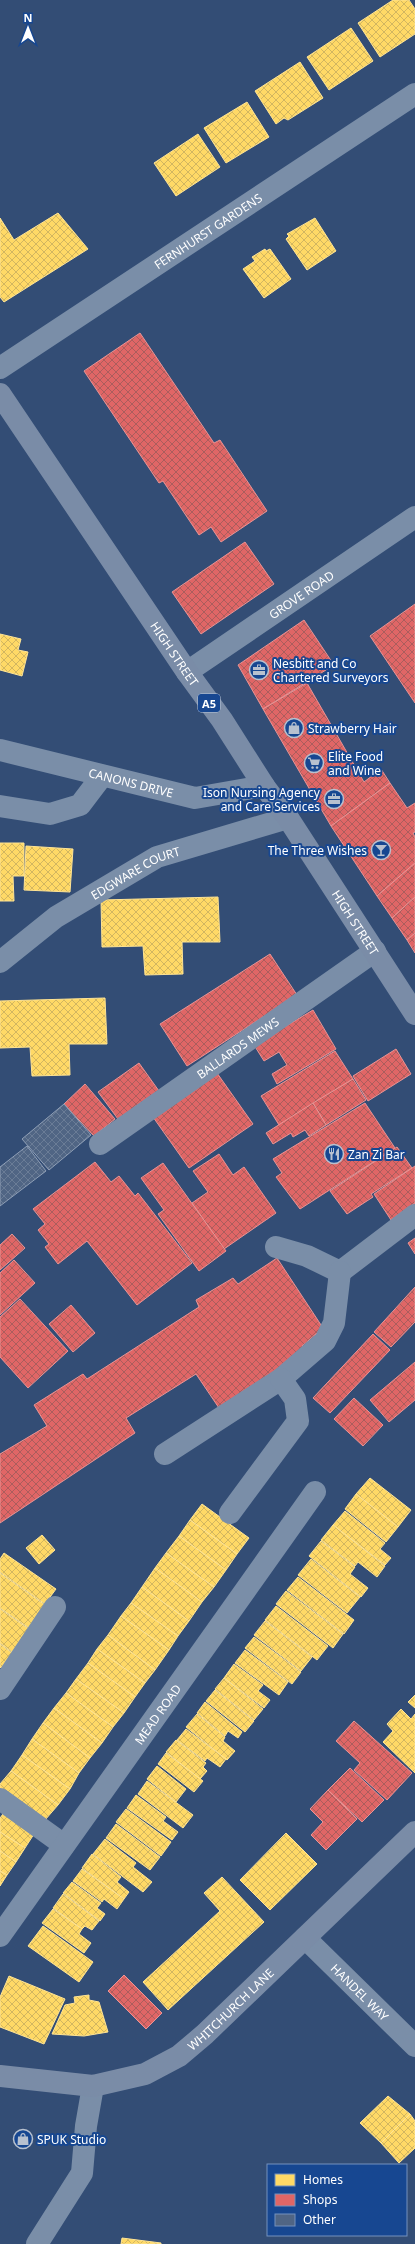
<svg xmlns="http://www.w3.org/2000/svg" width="415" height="2244" font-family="'Noto Sans',sans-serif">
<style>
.homes{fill:url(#homes-cross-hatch);stroke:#ffe494}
.shops{fill:url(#shops-cross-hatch);stroke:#e99494}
.building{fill:url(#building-cross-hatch);stroke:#8f9fb6}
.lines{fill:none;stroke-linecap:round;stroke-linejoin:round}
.minor{stroke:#7a8ea8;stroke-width:22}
.major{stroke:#7a8ca7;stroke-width:22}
.labels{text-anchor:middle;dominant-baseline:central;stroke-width:4;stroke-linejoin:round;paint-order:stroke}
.shield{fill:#174791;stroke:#b9c8de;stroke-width:1}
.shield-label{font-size:11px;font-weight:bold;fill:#fff}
.street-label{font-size:12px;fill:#fff;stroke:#174791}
.poi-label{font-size:12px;fill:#fff;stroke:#174791;text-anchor:start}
</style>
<defs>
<pattern id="homes-cross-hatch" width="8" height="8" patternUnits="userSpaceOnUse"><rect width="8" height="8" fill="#ffd966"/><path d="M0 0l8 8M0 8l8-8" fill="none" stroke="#d2b660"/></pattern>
<pattern id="shops-cross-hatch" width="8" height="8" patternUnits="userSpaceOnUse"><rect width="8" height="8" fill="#e06666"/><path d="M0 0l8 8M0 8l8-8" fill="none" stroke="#ac5d5d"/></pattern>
<pattern id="building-cross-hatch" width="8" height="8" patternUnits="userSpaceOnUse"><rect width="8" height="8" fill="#506584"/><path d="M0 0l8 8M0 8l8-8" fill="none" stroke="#6a7c96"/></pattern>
</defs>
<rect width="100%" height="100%" fill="#334d75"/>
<g class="homes">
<polygon points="393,0 409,0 415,9 415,34 380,57 358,23"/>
<polygon points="351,28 373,61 329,90 307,57"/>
<polygon points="300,62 323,98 288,120 284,118 276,124 255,91"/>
<polygon points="247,102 269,137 226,163 204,128"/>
<polygon points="198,134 220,167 176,196 154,163"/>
<polygon points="58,213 88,249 4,302 0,297 0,218 14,240"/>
<polygon points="315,218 336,251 307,270 286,239 289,236 287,234"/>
<polygon points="265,249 266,251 270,249 291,279 264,298 243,269 255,261 252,257"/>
<polygon points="0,634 21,639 18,650 28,652 22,676 0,670"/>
<polygon points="0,843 24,843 24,876 13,876 14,901 0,901"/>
<polygon points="26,846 73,849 70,892 24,890"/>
<polygon points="218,897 220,942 182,942 183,974 145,975 143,946 102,947 101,900"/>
<polygon points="105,998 107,1044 69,1044 70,1075 32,1076 30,1047 0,1048 0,1001"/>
<polygon points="370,1478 411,1510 398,1527 356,1494"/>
<polygon points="356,1494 398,1527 386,1542 345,1509"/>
<polygon points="202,1504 249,1538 237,1554 190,1520"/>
<polygon points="345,1511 385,1543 380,1549 391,1558 385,1565 333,1525"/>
<polygon points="190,1520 237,1554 226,1570 179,1536"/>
<polygon points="333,1525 385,1566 377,1577 358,1562 355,1566 321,1540"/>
<polygon points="42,1535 55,1550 39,1564 26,1548"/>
<polygon points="179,1536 226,1570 214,1587 166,1553"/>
<polygon points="321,1541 355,1567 350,1574 368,1588 361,1597 309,1556"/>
<polygon points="4,1553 56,1589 45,1604 0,1572 0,1559"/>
<polygon points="166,1553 214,1587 202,1602 155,1568"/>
<polygon points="311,1559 360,1597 347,1613 298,1575"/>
<polygon points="155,1568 202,1602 189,1621 142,1587"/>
<polygon points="0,1573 45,1605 29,1628 0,1608"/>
<polygon points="298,1577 354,1620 344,1634 287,1590"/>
<polygon points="142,1587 189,1621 178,1636 131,1603"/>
<polygon points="286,1591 343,1634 333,1648 276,1604"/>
<polygon points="131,1603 178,1636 169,1650 121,1616"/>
<polygon points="276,1606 328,1646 317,1660 265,1620"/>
<polygon points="0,1609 29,1629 12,1652 0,1643"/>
<polygon points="121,1616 169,1650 155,1670 108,1635"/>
<polygon points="265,1621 312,1657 301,1671 254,1635"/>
<polygon points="108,1635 155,1670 145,1683 97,1649"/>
<polygon points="254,1637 301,1672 292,1684 245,1648"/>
<polygon points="0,1644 12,1653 1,1668 0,1667"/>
<polygon points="97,1649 145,1683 135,1697 88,1663"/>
<polygon points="245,1650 288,1682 279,1695 235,1663"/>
<polygon points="88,1663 135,1697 124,1713 76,1679"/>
<polygon points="234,1664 263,1685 258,1691 270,1700 264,1708 224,1678"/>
<polygon points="224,1678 263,1709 254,1720 215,1689"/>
<polygon points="76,1679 124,1713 113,1727 66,1693"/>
<polygon points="215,1690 254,1721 245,1732 206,1701"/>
<polygon points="66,1693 113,1727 102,1743 54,1708"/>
<polygon points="415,1695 415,1708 408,1702"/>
<polygon points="205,1702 242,1732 238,1738 228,1731 225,1736 197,1713"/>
<polygon points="54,1708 102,1743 90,1758 43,1723"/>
<polygon points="401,1709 411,1719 415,1714 415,1773 383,1742 393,1731 387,1724"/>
<polygon points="197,1714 225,1737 223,1741 235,1751 227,1760 186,1727"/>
<polygon points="43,1723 90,1758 79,1773 32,1739"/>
<polygon points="186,1729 226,1759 220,1767 207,1758 205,1761 177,1740"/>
<polygon points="32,1739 79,1773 70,1789 22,1755"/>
<polygon points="176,1740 206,1763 203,1767 207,1771 200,1779 166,1752"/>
<polygon points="166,1753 203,1781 194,1792 158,1764"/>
<polygon points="22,1755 70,1789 58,1805 11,1771"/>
<polygon points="157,1766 186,1789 176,1802 147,1779"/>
<polygon points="11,1771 58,1805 45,1820 0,1788 0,1784"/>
<polygon points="147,1781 193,1815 183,1828 138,1794"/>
<polygon points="136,1795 166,1817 163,1821 178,1832 172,1840 127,1808"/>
<polygon points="126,1809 171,1842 161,1856 116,1822"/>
<polygon points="3,1814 34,1834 25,1848 0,1832 0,1818"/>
<polygon points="116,1824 160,1857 150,1870 106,1838"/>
<polygon points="0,1832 25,1848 16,1862 0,1851"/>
<polygon points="286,1833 317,1864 270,1910 240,1880"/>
<polygon points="105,1839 136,1863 133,1867 152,1882 143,1892 93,1854"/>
<polygon points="0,1851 16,1862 7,1875 0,1871"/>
<polygon points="92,1854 121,1877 117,1882 129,1892 124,1899 82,1868"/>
<polygon points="82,1869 124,1899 117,1909 104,1899 102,1902 73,1881"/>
<polygon points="0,1871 7,1875 0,1886"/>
<polygon points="222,1877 264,1922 168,2010 143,1982 220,1911 204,1893"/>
<polygon points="72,1882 101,1903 97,1908 105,1914 100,1921 63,1893"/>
<polygon points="63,1894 99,1921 92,1930 85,1926 82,1929 53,1908"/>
<polygon points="53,1909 82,1929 79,1934 91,1943 84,1953 42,1923"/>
<polygon points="43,1926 93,1962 79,1982 28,1946"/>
<polygon points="9,1976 65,1999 44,2044 0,2027 0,1997"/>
<polygon points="89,1995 89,2000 99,2002 108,2032 84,2036 52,2034 65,2005 75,2003 74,1997"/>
<polygon points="388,2096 410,2114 381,2143 360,2123"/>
<polygon points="410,2114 415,2121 415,2148 399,2163 381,2143"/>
<polygon points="122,2238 161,2243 161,2244 121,2244"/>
</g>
<g class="shops">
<polygon points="140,333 214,443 220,440 267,511 221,542 211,527 199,535 163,481 159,483 84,371"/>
<polygon points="245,542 274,584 201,634 172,592"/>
<polygon points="415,604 415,703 370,636"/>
<polygon points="304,620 334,665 263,709 238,665"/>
<polygon points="307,683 364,782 381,769 390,783 331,826 263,709"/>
<polygon points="390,783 407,808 415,803 415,832 413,833 415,837 415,863 377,896 331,826"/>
<polygon points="415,863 415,897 392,918 377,896"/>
<polygon points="415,897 415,933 407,940 392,918"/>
<polygon points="415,933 415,953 407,940"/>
<polygon points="270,954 297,995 187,1066 160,1024"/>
<polygon points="313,1010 336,1049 277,1084 272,1074 287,1065 279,1052 264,1061 254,1045"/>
<polygon points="396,1049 411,1074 368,1101 353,1076"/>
<polygon points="335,1051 353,1079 279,1125 261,1096"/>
<polygon points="139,1063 159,1091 118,1119 98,1092"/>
<polygon points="217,1073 253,1124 189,1168 153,1117"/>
<polygon points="353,1079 366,1100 326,1125 313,1103"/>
<polygon points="85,1084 115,1119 94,1136 64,1104"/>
<polygon points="313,1103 326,1125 309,1136 305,1130 293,1137 291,1133 273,1144 266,1133"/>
<polygon points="365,1103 395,1148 300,1209 276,1177 282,1173 273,1159"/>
<polygon points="397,1147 412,1168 371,1194 373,1197 347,1214 330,1191"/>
<polygon points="219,1154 233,1175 244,1167 276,1213 224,1249 192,1203 208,1192 193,1171"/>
<polygon points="95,1162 111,1182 119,1176 135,1196 138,1193 192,1263 137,1305 87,1241 58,1264 45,1247 49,1244 38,1230 45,1224 33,1209"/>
<polygon points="163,1163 226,1251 199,1271 158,1214 164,1210 141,1178"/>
<polygon points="415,1166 415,1203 391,1220 374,1194"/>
<polygon points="12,1234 25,1248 0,1270 0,1245"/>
<polygon points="415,1238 415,1254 408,1243"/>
<polygon points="277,1258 323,1328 302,1346 305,1351 219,1408 196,1374 126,1418 135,1433 0,1523 0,1454 47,1426 34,1405 83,1374 87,1379 199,1307 196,1300 233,1278 238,1284"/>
<polygon points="14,1260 35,1283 0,1315 0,1273"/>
<polygon points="415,1287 415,1322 391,1347 374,1332"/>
<polygon points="20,1299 68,1351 28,1388 0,1357 0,1317"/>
<polygon points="71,1305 95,1333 73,1352 49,1324"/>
<polygon points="373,1334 390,1350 330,1413 313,1398"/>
<polygon points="415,1362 415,1400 389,1422 370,1400"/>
<polygon points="354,1398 383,1425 363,1446 334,1419"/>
<polygon points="354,1721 412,1773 387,1800 354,1770 360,1763 336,1741"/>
<polygon points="350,1768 384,1800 362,1822 328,1790"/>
<polygon points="328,1790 357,1819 326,1850 311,1835 323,1822 310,1809"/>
<polygon points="124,1975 162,2013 146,2029 108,1991"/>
</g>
<g class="building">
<polygon points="64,1104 91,1135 49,1170 22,1139"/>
<polygon points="27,1146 46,1171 0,1206 0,1167"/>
</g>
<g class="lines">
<g class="minor">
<path id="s1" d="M0,368L415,94"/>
<path id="s2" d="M187,672L415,517"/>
<path id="s3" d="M0,750L195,798L264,786"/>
<polyline points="0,806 50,814 80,805 102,776"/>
<path id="s4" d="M0,962L56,917L157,857L288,818"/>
<path id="s5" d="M100,1144L375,951"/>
<polyline points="276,1247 307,1256 340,1272 415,1215"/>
<polyline points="165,1454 281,1379 325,1341 334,1323 340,1272"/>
<polyline points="230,1513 298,1421 295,1399 281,1379"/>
<polyline points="0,1689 55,1607"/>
<polyline points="0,1799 64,1845"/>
<path id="s6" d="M0,1936L315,1492"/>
<path id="s7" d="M305,1938L415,2046"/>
<polyline points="37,2244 82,2173 86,2126 93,2086"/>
</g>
<g class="major">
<path id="s8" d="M0,394L187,672L222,720L264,786L288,818L415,1014"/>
<path id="s9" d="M0,2076L93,2086L145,2074L179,2056L205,2034L415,1832"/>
</g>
</g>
<defs>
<symbol id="office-ring" viewBox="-11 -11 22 22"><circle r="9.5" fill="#174791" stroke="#b8c1cf" stroke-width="1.5"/><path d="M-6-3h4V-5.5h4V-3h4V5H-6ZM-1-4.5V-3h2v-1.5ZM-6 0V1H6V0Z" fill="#b8c1cf"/></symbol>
<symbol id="shop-ring" viewBox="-11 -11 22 22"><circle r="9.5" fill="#174791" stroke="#b8c1cf" stroke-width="1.5"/><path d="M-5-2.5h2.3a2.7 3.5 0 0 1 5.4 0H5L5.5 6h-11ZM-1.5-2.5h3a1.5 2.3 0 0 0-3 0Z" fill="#b8c1cf"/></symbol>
<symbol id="supermarket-ring" viewBox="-11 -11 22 22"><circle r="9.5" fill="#174791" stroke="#b8c1cf" stroke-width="1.5"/><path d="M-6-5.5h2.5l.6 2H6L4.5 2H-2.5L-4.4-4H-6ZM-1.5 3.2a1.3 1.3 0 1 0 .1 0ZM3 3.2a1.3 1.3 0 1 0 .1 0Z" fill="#b8c1cf"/></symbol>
<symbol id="bar-ring" viewBox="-11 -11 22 22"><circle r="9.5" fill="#174791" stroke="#b8c1cf" stroke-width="1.5"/><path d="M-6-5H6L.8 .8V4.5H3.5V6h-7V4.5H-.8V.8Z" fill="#b8c1cf"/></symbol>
<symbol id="restaurant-ring" viewBox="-11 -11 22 22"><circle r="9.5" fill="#174791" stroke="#b8c1cf" stroke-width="1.5"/><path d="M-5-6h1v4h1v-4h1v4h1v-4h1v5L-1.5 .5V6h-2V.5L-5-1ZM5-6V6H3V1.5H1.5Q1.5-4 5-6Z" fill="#b8c1cf"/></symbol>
</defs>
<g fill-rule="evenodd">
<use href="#office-ring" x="248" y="659" width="22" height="22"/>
<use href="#shop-ring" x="283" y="717" width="22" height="22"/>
<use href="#supermarket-ring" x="303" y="752" width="22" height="22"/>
<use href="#office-ring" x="323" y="788" width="22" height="22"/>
<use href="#bar-ring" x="370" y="839" width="22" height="22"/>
<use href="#restaurant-ring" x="323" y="1143" width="22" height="22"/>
<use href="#shop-ring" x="12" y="2128" width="22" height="22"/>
</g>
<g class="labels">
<rect class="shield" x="198" y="694" width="22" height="18" rx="3"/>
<g class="shield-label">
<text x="209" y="703">A5</text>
</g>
<g class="street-label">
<text stroke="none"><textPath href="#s1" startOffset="249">FERNHURST GARDENS</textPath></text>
<text stroke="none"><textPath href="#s2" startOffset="138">GROVE ROAD</textPath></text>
<text stroke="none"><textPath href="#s8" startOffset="313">HIGH STREET</textPath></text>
<text stroke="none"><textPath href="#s3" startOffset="135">CANONS DRIVE</textPath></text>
<text stroke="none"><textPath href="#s4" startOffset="163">EDGWARE COURT</textPath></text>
<text stroke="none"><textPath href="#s8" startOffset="637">HIGH STREET</textPath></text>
<text stroke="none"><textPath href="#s5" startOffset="168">BALLARDS MEWS</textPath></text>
<text stroke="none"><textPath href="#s6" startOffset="272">MEAD ROAD</textPath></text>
<text stroke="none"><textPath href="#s7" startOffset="77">HANDEL WAY</textPath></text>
<text stroke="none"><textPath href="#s9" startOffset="255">WHITCHURCH LANE</textPath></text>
</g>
<g class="poi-label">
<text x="273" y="663">Nesbitt and Co<tspan x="273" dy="14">Chartered Surveyors</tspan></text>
<text x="308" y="728">Strawberry Hair</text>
<text x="328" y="756">Elite Food<tspan x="328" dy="14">and Wine</tspan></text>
<text x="320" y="792" text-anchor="end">Ison Nursing Agency<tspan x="320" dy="14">and Care Services</tspan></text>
<text x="367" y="850" text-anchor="end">The Three Wishes</text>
<text x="348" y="1154">Zan Zi Bar</text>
<text x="37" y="2139">SPUK Studio</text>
</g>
</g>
<rect x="267" y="2164" width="140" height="72" fill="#174791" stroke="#7491bd"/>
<rect x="275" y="2174" width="20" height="12" fill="#ffd966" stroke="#7491bd"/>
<text x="303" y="2184" font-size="12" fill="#ffffff">Homes</text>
<rect x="275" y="2194" width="20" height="12" fill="#e06666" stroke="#7491bd"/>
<text x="303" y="2204" font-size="12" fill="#ffffff">Shops</text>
<rect x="275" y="2214" width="20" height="12" fill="#506584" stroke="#7491bd"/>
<text x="303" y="2224" font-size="12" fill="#ffffff">Other</text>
<g transform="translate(28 28)" stroke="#174791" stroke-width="3" paint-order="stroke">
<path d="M0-3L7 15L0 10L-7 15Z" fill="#ffffff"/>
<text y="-6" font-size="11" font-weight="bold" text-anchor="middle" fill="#ffffff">N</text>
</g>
</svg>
